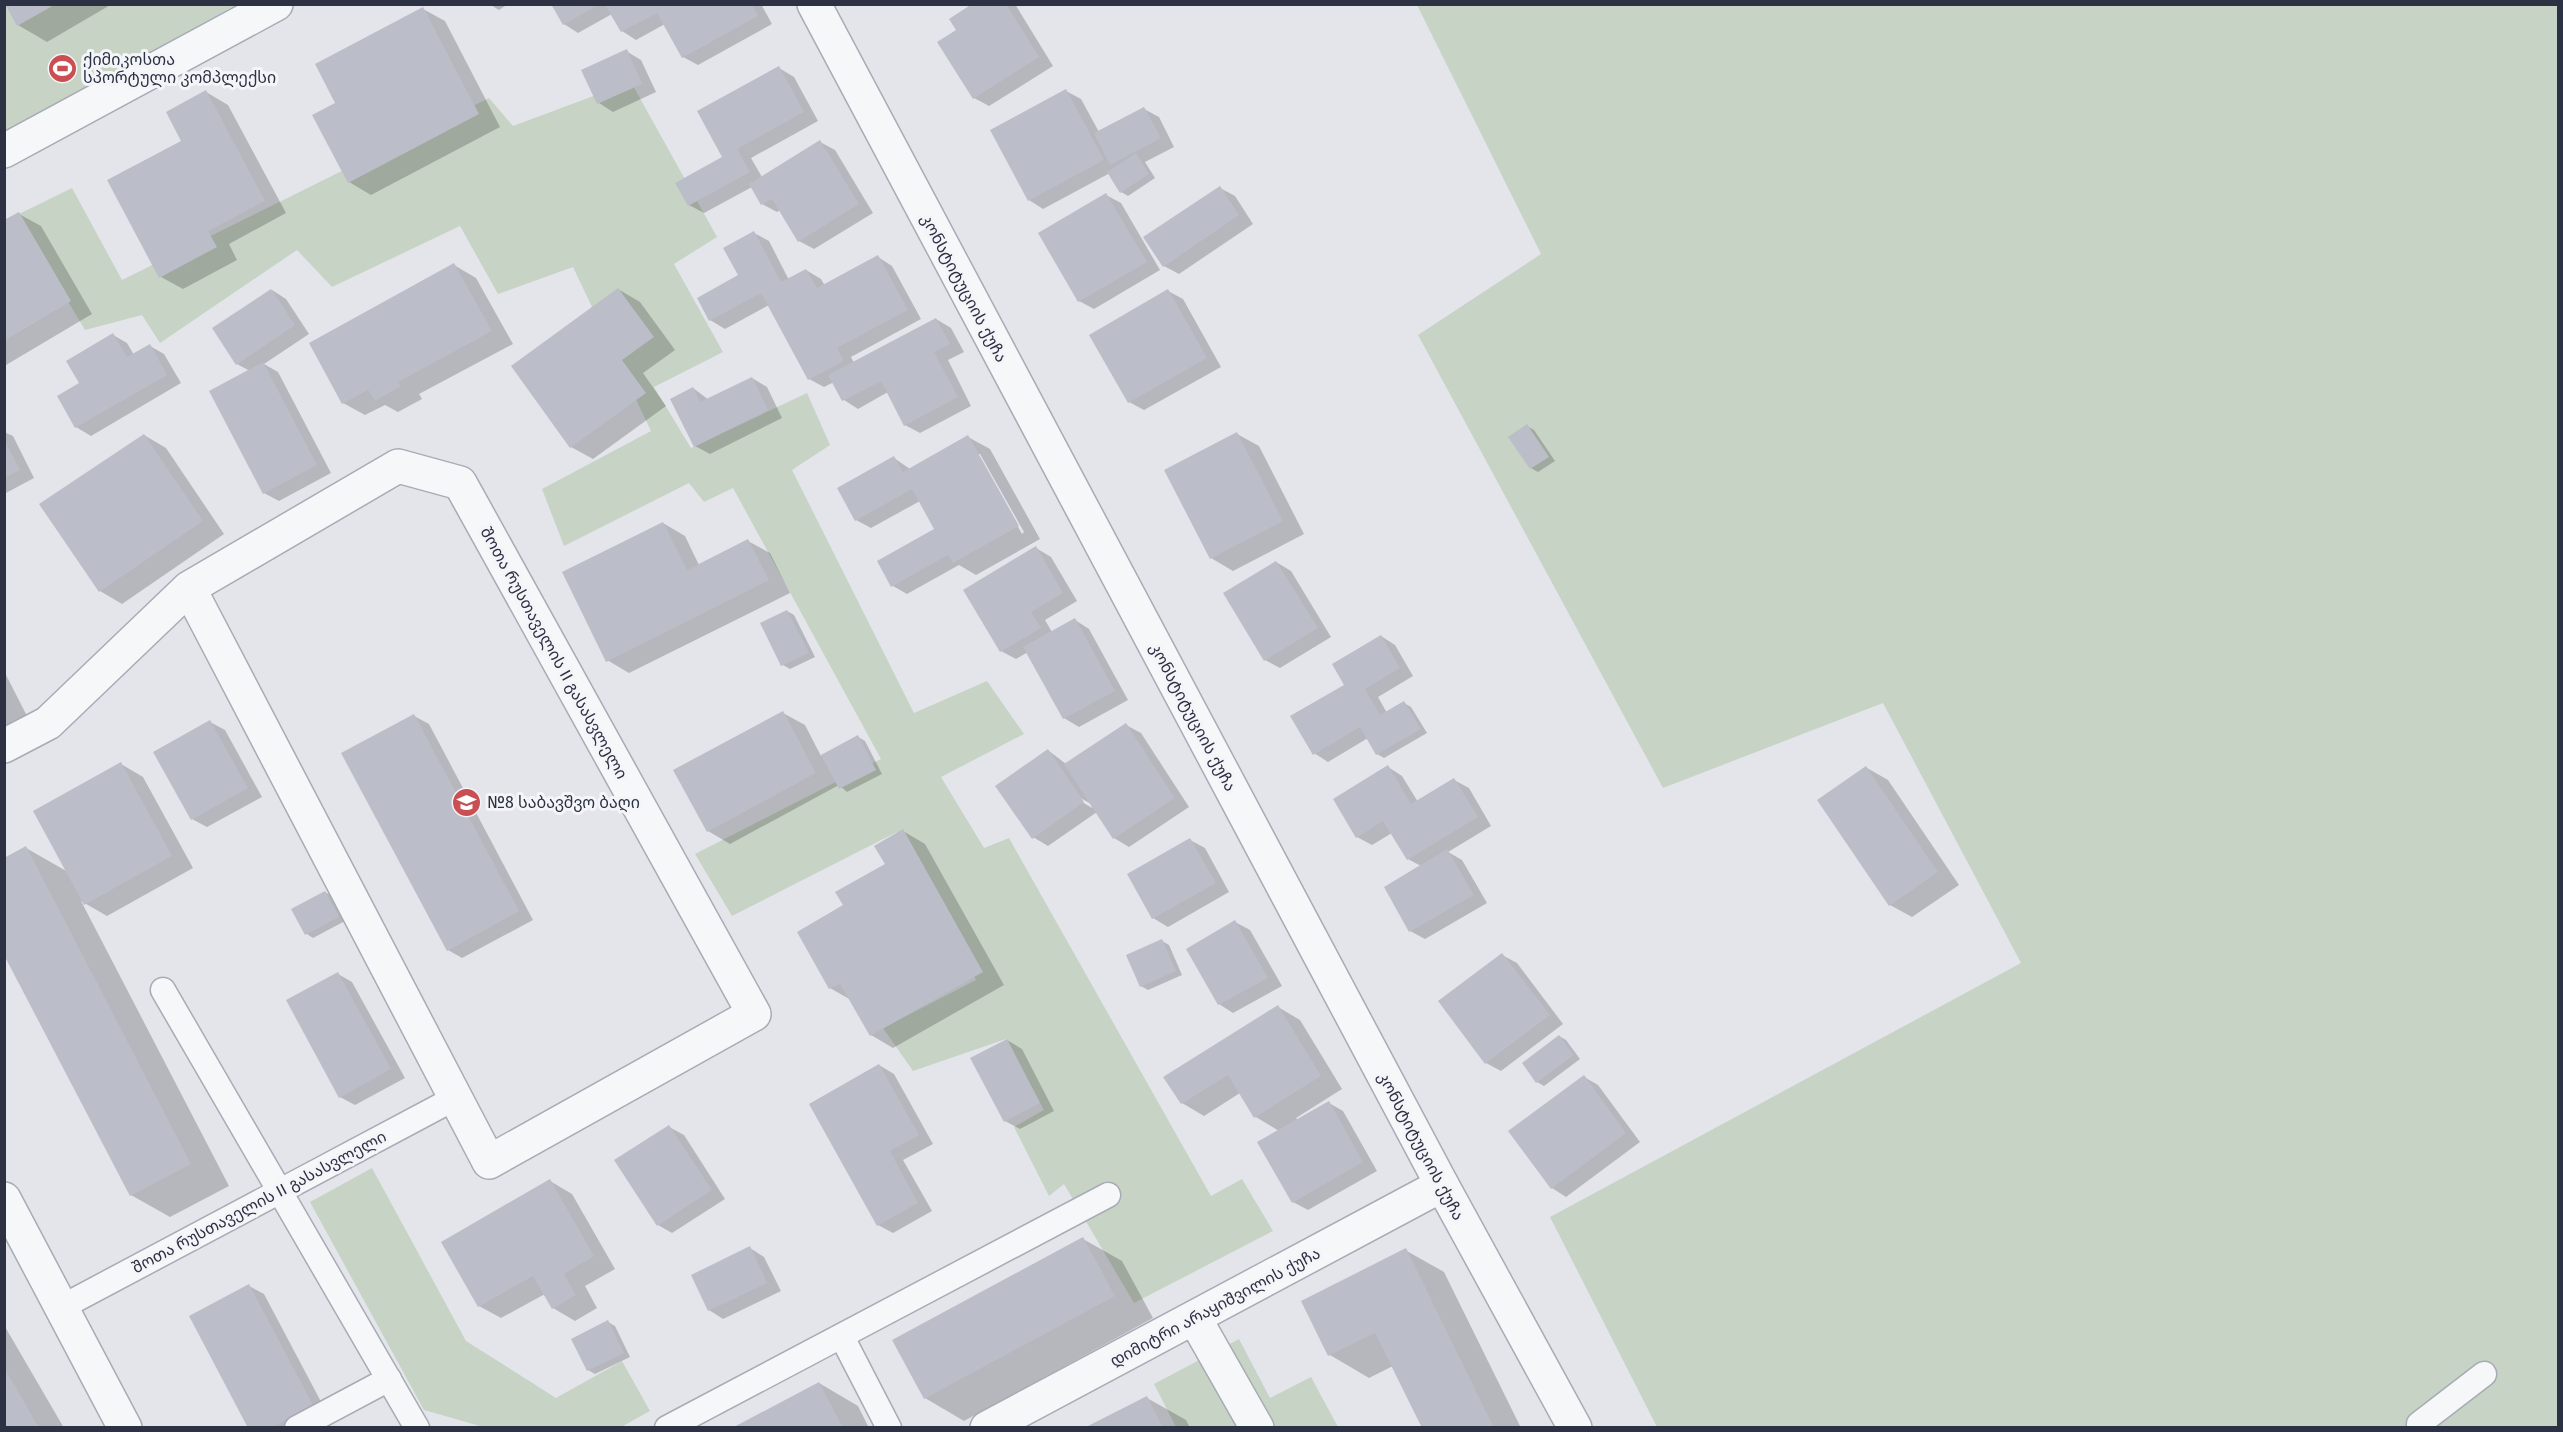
<svg xmlns="http://www.w3.org/2000/svg" width="2563" height="1432" font-family="'Fira Sans','Noto Sans Georgian',sans-serif">
<style>
.green{fill:#c7d4c5}
.shadow{fill:#0003;fill-rule:evenodd}
.building{fill:#bbbec8}
.lines{fill:none;stroke-linecap:round;stroke-linejoin:round}
.service-casing{stroke:#a8abb5;stroke-width:27}
.minor-casing{stroke:#a8abb5;stroke-width:36}
.tertiary-casing{stroke:#a8abb5;stroke-width:36}
.service{stroke:#f6f7f9;stroke-width:24}
.minor{stroke:#f6f7f9;stroke-width:33}
.tertiary{stroke:#f6f7f9;stroke-width:33}
.labels{text-anchor:middle;dominant-baseline:central;stroke-width:6;stroke-linejoin:round;paint-order:stroke}
.poi-label{font-size:16px;fill:#2c3143;stroke:#f3f5f8;text-anchor:start}
.street-label{font-size:16px;fill:#2c3143;stroke:#f3f5f8}
</style>
<rect width="100%" height="100%" fill="#e3e5eb"/>
<g class="green">
<polygon points="5,5 236,5 5,132"/>
<polygon points="1417,5 2558,5 2558,1427 1657,1427 1550,1217 2021,963 1883,703 1663,788 1418,335 1541,254"/>
<polygon points="631,82 717,237 674,264 723,352 654,387 691,448 807,393 830,445 792,470 914,713 987,681 1024,734 941,777 984,848 1009,838 1211,1196 1242,1179 1273,1231 1134,1303 1064,1184 1049,1196 1014,1127 1044,1110 1006,1039 913,1071 883,1028 976,980 897,832 732,916 695,854 881,759 733,488 704,502 689,483 564,546 542,489 651,431 573,267 498,294 460,226 332,287 297,250 160,343 142,315 85,330 17,215 72,188 122,280 489,98 513,126"/>
<polygon points="372,1168 466,1341 556,1398 622,1361 650,1411 621,1427 487,1428 424,1410 310,1202"/>
<polygon points="1239,1339 1270,1398 1311,1377 1338,1427 1176,1427 1154,1384"/>
</g>
<g class="shadow">
<polygon points="6,4 112,4 47,42 18,25"/>
<polygon points="489,4 508,4 499,10"/>
<polygon points="553,4 761,4 772,24 698,65 683,57 665,24 636,40 622,31 612,14 578,33 564,24"/>
<polygon points="974,4 1015,4 1053,66 989,106 974,98 958,30"/>
<polygon points="423,9 445,21 500,127 371,195 349,182 337,104"/>
<polygon points="626,51 641,60 656,92 613,112 599,103"/>
<polygon points="779,68 794,77 818,121 751,158 762,177 820,142 835,150 873,213 814,249 799,241 780,210 777,212 762,204 752,187 704,213 689,205 724,158"/>
<polygon points="1066,91 1081,99 1099,132 1144,109 1159,117 1174,147 1145,162 1155,178 1128,196 1121,192 1110,173 1043,209 1029,200"/>
<polygon points="206,92 228,105 286,213 229,244 237,260 183,289 161,277 183,141"/>
<polygon points="1220,188 1235,196 1253,224 1179,274 1164,266"/>
<polygon points="1106,195 1121,203 1160,270 1094,309 1079,301"/>
<polygon points="19,214 41,226 92,314 6,365 4,222"/>
<polygon points="754,233 769,241 789,280 806,270 821,279 825,286 878,257 892,266 921,319 851,357 854,363 936,319 951,328 964,352 948,360 971,406 920,433 905,425 888,392 858,409 844,400 834,382 824,387 809,379 769,305 725,329 710,320 740,276"/>
<polygon points="454,265 476,278 513,344 419,394 422,399 398,412 385,405 365,415 343,403"/>
<polygon points="618,289 640,302 675,350 643,373 666,406 593,459 571,447"/>
<polygon points="272,290 286,299 309,334 264,364 278,372 331,473 279,501 264,493 250,371 237,364"/>
<polygon points="1168,291 1183,299 1221,367 1144,410 1129,402"/>
<polygon points="113,335 127,343 134,355 150,346 164,354 181,383 91,436 76,427 82,384"/>
<polygon points="752,378 767,387 782,418 710,454 695,446 693,388 709,400"/>
<polygon points="1527,426 1534,430 1555,461 1538,472 1531,468"/>
<polygon points="4,432 13,436 34,478 4,494"/>
<polygon points="1237,434 1259,446 1304,534 1233,571 1211,558"/>
<polygon points="144,435 166,448 224,534 122,604 100,591"/>
<path d="M968,437L990,449L1040,539L976,575L959,565L907,594L893,586L938,533L920,501L871,528L856,520L894,458L910,469ZM977,454H980L1024,532L1022,534Z"/>
<polygon points="663,523 685,536 699,565 748,541 770,553 790,593 629,673 607,660"/>
<polygon points="1036,548 1051,557 1077,601 1045,620 1052,632 1075,620 1089,629 1128,700 1079,727 1064,718 1028,652 1016,659 1001,651"/>
<polygon points="1276,562 1291,571 1331,637 1280,668 1265,660"/>
<polygon points="787,611 794,615 815,657 790,669 783,665"/>
<polygon points="1381,636 1395,645 1413,676 1378,697 1387,713 1404,703 1411,707 1427,733 1384,758 1377,754 1368,738 1328,762 1314,753 1346,685"/>
<polygon points="4,671 27,716 4,727"/>
<polygon points="783,713 805,725 821,756 858,737 865,741 882,774 847,792 839,785 730,844 708,831"/>
<polygon points="414,716 429,724 533,920 462,958 448,950"/>
<polygon points="210,722 225,730 262,797 207,827 192,819"/>
<path d="M1126,725L1141,733L1189,807L1129,847L1114,838L1097,812L1048,846L1033,837L1049,751L1066,764ZM1079,797L1091,804L1092,808L1077,799Z"/>
<polygon points="121,764 143,777 193,868 107,916 81,901 229,1186 170,1217 131,1195 26,848 68,872"/>
<polygon points="1388,767 1402,776 1418,802 1454,780 1469,788 1491,826 1448,852 1462,860 1487,903 1425,939 1410,931 1421,866 1408,859 1392,833 1372,845 1357,837"/>
<polygon points="1867,768 1888,780 1959,885 1912,917 1890,905"/>
<polygon points="903,831 925,844 1004,985 893,1048 871,1035 851,1000 830,988 845,906 887,865"/>
<polygon points="1190,840 1205,848 1229,892 1168,927 1153,918"/>
<polygon points="325,892 332,896 345,921 313,938 307,934 293,910"/>
<polygon points="1235,922 1250,930 1282,986 1233,1013 1219,1004"/>
<polygon points="1162,941 1169,945 1182,975 1148,990 1141,986"/>
<polygon points="1502,955 1517,963 1563,1024 1501,1071 1486,1063"/>
<polygon points="338,974 352,982 405,1078 355,1105 340,1097"/>
<polygon points="1278,1007 1300,1020 1342,1089 1296,1118 1298,1120 1329,1103 1343,1111 1377,1171 1308,1210 1293,1202 1279,1131 1256,1117 1240,1093 1204,1116 1182,1103"/>
<polygon points="1559,1036 1566,1040 1580,1059 1544,1086 1537,1082"/>
<polygon points="1007,1040 1022,1049 1054,1111 1020,1129 1005,1121"/>
<polygon points="879,1065 894,1074 933,1144 903,1160 932,1211 893,1233 878,1225"/>
<polygon points="1584,1077 1598,1085 1640,1142 1566,1197 1552,1188"/>
<polygon points="669,1127 684,1135 725,1199 672,1233 658,1225"/>
<polygon points="550,1181 572,1194 615,1269 585,1286 597,1308 575,1321 553,1308 545,1294 501,1318 479,1306"/>
<polygon points="1083,1239 1122,1261 1153,1318 964,1421 925,1398"/>
<polygon points="750,1248 764,1257 781,1291 723,1319 709,1310"/>
<polygon points="1405,1250 1444,1272 1521,1428 1424,1428 1393,1366 1369,1378 1330,1355 1303,1301"/>
<polygon points="249,1286 264,1294 327,1413 300,1428 250,1428"/>
<polygon points="608,1322 615,1326 630,1357 595,1374 588,1370"/>
<polygon points="4,1325 64,1428 4,1428"/>
<polygon points="819,1383 858,1406 869,1428 735,1428"/>
<polygon points="1147,1398 1186,1420 1190,1428 1087,1428"/>
</g>
<g class="building">
<polygon points="5,4 56,4 17,26"/>
<polygon points="551,4 600,4 563,25"/>
<polygon points="972,4 1006,4 1039,57 973,99 937,42 956,30 949,19"/>
<polygon points="605,5 752,5 758,16 682,58 657,13 621,32"/>
<polygon points="423,7 479,114 348,183 312,115 335,103 315,64"/>
<polygon points="627,49 642,84 597,104 581,70"/>
<polygon points="779,66 804,112 737,149 750,172 688,206 675,183 722,157 697,111"/>
<polygon points="1066,89 1104,160 1028,201 990,130"/>
<polygon points="206,90 265,201 208,231 217,247 159,278 107,180 181,141 166,112"/>
<polygon points="1144,107 1161,138 1110,165 1094,133"/>
<polygon points="820,140 859,204 798,242 772,199 761,205 749,184"/>
<polygon points="1136,153 1149,174 1120,193 1107,172"/>
<polygon points="1220,186 1239,215 1163,267 1143,237"/>
<polygon points="1106,193 1147,262 1078,302 1038,233"/>
<polygon points="19,212 71,301 4,341 4,220"/>
<polygon points="754,231 781,282 806,269 817,288 878,255 908,310 837,348 844,361 808,380 761,293 709,321 697,298 738,275 723,248"/>
<polygon points="454,263 492,331 398,382 401,386 375,401 368,390 342,404 309,343"/>
<polygon points="618,288 654,337 622,360 646,393 570,448 511,366"/>
<polygon points="271,289 295,325 236,365 212,328"/>
<polygon points="1168,289 1207,358 1128,403 1089,335"/>
<polygon points="936,318 950,344 934,352 958,397 904,426 881,381 842,401 828,375"/>
<polygon points="113,333 127,357 150,344 167,375 75,428 57,396 79,383 66,361"/>
<polygon points="263,362 317,465 263,494 209,391"/>
<polygon points="752,377 768,410 694,447 670,399 693,387 700,402"/>
<polygon points="1527,424 1549,457 1530,469 1508,437"/>
<polygon points="1237,432 1283,521 1210,559 1164,470"/>
<polygon points="144,434 203,521 99,592 39,504"/>
<polygon points="968,435 1019,526 953,563 948,555 891,587 877,561 934,529 912,489 855,521 837,488 894,456 903,472"/>
<polygon points="4,439 20,470 4,478"/>
<polygon points="663,522 687,570 748,539 769,580 606,662 562,572"/>
<polygon points="1036,546 1063,593 1031,612 1041,628 1000,652 963,590"/>
<polygon points="1276,561 1318,628 1264,661 1223,593"/>
<polygon points="787,610 809,653 781,666 760,623"/>
<polygon points="1075,618 1115,691 1063,719 1023,647"/>
<polygon points="1381,635 1400,668 1365,689 1380,715 1404,701 1421,729 1376,755 1360,727 1313,755 1290,716 1344,685 1332,664"/>
<polygon points="783,711 816,773 707,832 673,770"/>
<polygon points="414,714 519,911 447,951 341,753"/>
<polygon points="210,720 248,788 191,820 153,752"/>
<polygon points="1126,723 1175,798 1113,839 1064,764"/>
<polygon points="858,735 876,770 839,789 821,755"/>
<polygon points="1048,749 1084,802 1032,839 995,786"/>
<polygon points="121,762 172,856 84,905 33,811"/>
<polygon points="1388,765 1411,804 1454,778 1478,817 1407,860 1383,821 1356,838 1333,799"/>
<polygon points="1866,766 1938,872 1889,906 1817,800"/>
<polygon points="903,829 983,972 870,1036 840,984 829,989 797,932 843,905 835,892 885,864 874,846"/>
<polygon points="1190,838 1216,883 1152,919 1127,874"/>
<polygon points="26,846 191,1164 130,1196 4,955 4,858"/>
<polygon points="1447,849 1474,895 1409,932 1384,887"/>
<polygon points="325,891 339,917 305,935 291,909"/>
<polygon points="1235,920 1268,978 1218,1005 1186,949"/>
<polygon points="1162,939 1176,971 1140,987 1126,955"/>
<polygon points="1502,953 1550,1015 1485,1064 1438,1001"/>
<polygon points="338,972 391,1069 339,1098 286,1000"/>
<polygon points="1278,1005 1321,1076 1254,1118 1228,1075 1181,1104 1163,1077"/>
<polygon points="1559,1035 1574,1055 1536,1083 1522,1063"/>
<polygon points="1007,1039 1040,1103 1004,1122 970,1058"/>
<polygon points="879,1064 919,1135 890,1151 918,1203 877,1226 809,1104"/>
<polygon points="1584,1075 1626,1133 1551,1189 1508,1131"/>
<polygon points="1329,1101 1363,1162 1292,1203 1257,1142"/>
<polygon points="669,1125 712,1190 657,1226 614,1160"/>
<polygon points="550,1179 594,1256 564,1274 576,1295 552,1309 533,1276 478,1307 441,1242"/>
<polygon points="1083,1237 1115,1296 924,1399 892,1340"/>
<polygon points="750,1246 767,1283 708,1311 691,1275"/>
<polygon points="1406,1248 1494,1428 1422,1428 1375,1333 1328,1356 1301,1301"/>
<polygon points="249,1284 313,1405 271,1428 248,1428 189,1316"/>
<polygon points="608,1320 624,1353 587,1371 571,1339"/>
<polygon points="4,1367 39,1428 4,1428"/>
<polygon points="819,1382 843,1428 732,1428"/>
<polygon points="1147,1396 1163,1428 1084,1428"/>
</g>
<g class="lines">
<defs>
<g id="service">
<polyline points="163,990 417,1428"/>
<polyline points="62,1307 457,1097"/>
<polyline points="842,1337 889,1428"/>
<polyline points="297,1428 389,1379"/>
<polyline points="667,1428 1108,1195"/>
<polyline points="2419,1428 2419,1424 2484,1374"/>
</g>
<g id="minor">
<polyline points="814,4 1442,1185 1575,1428"/>
<polyline points="4,151 276,4"/>
<polyline points="4,746 48,723 189,588 398,466 460,483 754,1014 489,1162 189,588"/>
<polyline points="1195,1319 1257,1428"/>
<polyline points="987,1428 1442,1185"/>
</g>
<polyline id="tertiary" points="4,1199 125,1428"/>
</defs>
<use href="#service" class="service-casing"/>
<use href="#minor" class="minor-casing"/>
<use href="#tertiary" class="tertiary-casing"/>
<use href="#service" class="service"/>
<use href="#minor" class="minor"/>
<use href="#tertiary" class="tertiary"/>
</g>
<defs>
<symbol id="stadium-disc" viewBox="-11 -11 22 22"><circle r="9.5" fill="#c94f53" stroke="#f3f5f8"/><path d="M0-5a6.5 5 0 1 0 0 10a6.5 5 0 1 0 0-10ZM-3.5-1.8h7v3.6h-7Z" fill="#fff"/></symbol>
<symbol id="school-disc" viewBox="-11 -11 22 22"><circle r="9.5" fill="#c94f53" stroke="#f3f5f8"/><path d="M0-5L7-2L0 1L-7-2ZM-4 1L0 2.5L4 1V4Q0 6-4 4Z" fill="#fff"/></symbol>
</defs>
<g fill-rule="evenodd">
<use href="#stadium-disc" x="46" y="52" width="33" height="33"/>
<use href="#school-disc" x="450" y="786" width="33" height="33"/>
</g>
<g class="labels">
<g class="poi-label">
<text x="83" y="59">ქიმიკოსთა<tspan x="83" dy="18">სპორტული კომპლექსი</tspan></text>
<text x="487" y="802">№8 საბავშვო ბაღი</text>
</g>
<g class="street-label">
<text transform="translate(964 288) rotate(62)">კონსტიტუციის ქუჩა</text>
<text transform="translate(554 653) rotate(61)">შოთა რუსთაველის II გასასვლელი</text>
<text transform="translate(1193 717) rotate(62)">კონსტიტუციის ქუჩა</text>
<text transform="translate(1421 1146) rotate(62)">კონსტიტუციის ქუჩა</text>
<text transform="translate(259 1202) rotate(-28)">შოთა რუსთაველის II გასასვლელი</text>
<text transform="translate(1215 1307) rotate(-28)">დიმიტრი არაყიშვილის ქუჩა</text>
</g>
</g>
<rect width="2563" height="1432" fill="none" stroke="#2c3143" stroke-width="12"/>
</svg>
